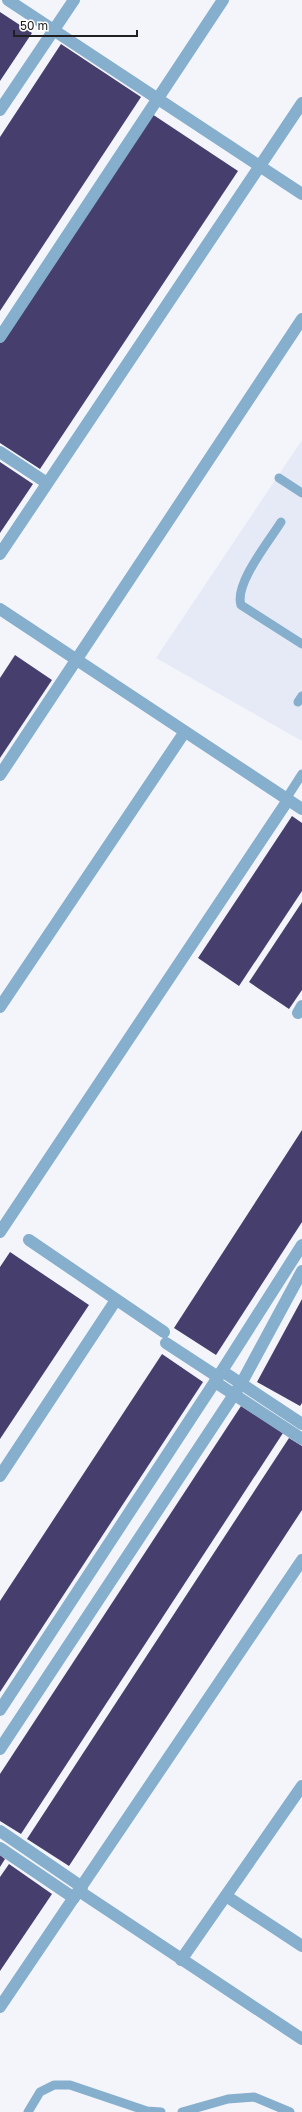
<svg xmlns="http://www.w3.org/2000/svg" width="302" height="2112" font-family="'Golos Text',sans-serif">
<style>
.built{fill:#e5eaf6}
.building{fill:#463f6e}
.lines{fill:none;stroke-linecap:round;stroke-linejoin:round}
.lane{stroke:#86aecd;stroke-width:9}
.street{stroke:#86aecd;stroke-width:12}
</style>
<rect width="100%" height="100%" fill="#f3f5fa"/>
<polygon class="built" points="302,440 302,741 156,658"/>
<g class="building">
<polygon points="0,12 32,33 0,81"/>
<polygon points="61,44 141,97 0,311 0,137"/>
<polygon points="152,114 238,171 40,469 0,443 0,343"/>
<polygon points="0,462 33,484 0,533"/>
<polygon points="15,655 52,680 0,758 0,678"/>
<polygon points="292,816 302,823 302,891 239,986 198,958"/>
<polygon points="302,902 302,990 289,1009 249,982"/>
<polygon points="302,1130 302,1222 216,1355 174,1328"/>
<polygon points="10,1252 89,1305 0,1439 0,1267"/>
<polygon points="302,1299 302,1403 300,1406 257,1382"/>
<polygon points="162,1354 203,1382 0,1692 0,1601"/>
<polygon points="241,1406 283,1433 21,1834 0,1821 0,1774"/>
<polygon points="289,1438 302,1446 302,1510 69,1866 27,1839"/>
<polygon points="0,1855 5,1859 0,1867"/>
<polygon points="9,1864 52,1894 0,1971 0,1877"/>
</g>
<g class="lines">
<g class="lane">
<polyline points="279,478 302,493"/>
<path d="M281,522C270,540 234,584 241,605L302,644"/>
<polyline points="298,702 302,696"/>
<polyline points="286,799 302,774"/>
<polyline points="28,2112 40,2092 54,2085 70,2085 147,2111 161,2112"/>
<polyline points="182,2112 228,2099 254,2097 290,2112"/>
</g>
<g class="street">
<polyline points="8,0 302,194"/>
<polyline points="0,110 74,0"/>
<polyline points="0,337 223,0"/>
<polyline points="0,452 47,483"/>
<polyline points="0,554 302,103"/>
<polyline points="0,609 302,809"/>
<polyline points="0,775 302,319"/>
<polyline points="0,1007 184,733"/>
<polyline points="298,1013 302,1006"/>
<polyline points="0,1232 288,800"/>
<polyline points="29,1240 164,1332"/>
<polyline points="166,1343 218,1377"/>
<polyline points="222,1371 302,1424"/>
<polyline points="215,1382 302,1439"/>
<polyline points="0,1476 116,1300"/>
<polyline points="0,1710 218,1377 302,1245"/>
<polyline points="0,1749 241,1384 302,1271"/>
<polyline points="0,1831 82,1887"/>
<polyline points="0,1848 74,1898"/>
<polyline points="79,1891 302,2039"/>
<polyline points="226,1896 302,1946"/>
<polyline points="181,1960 302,1786"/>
<polyline points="0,2007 302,1560"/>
</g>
</g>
<path d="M14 30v6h123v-6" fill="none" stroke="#202022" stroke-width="2"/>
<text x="20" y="30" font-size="12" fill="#202022" stroke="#ffffff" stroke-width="3" paint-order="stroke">50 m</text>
</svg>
